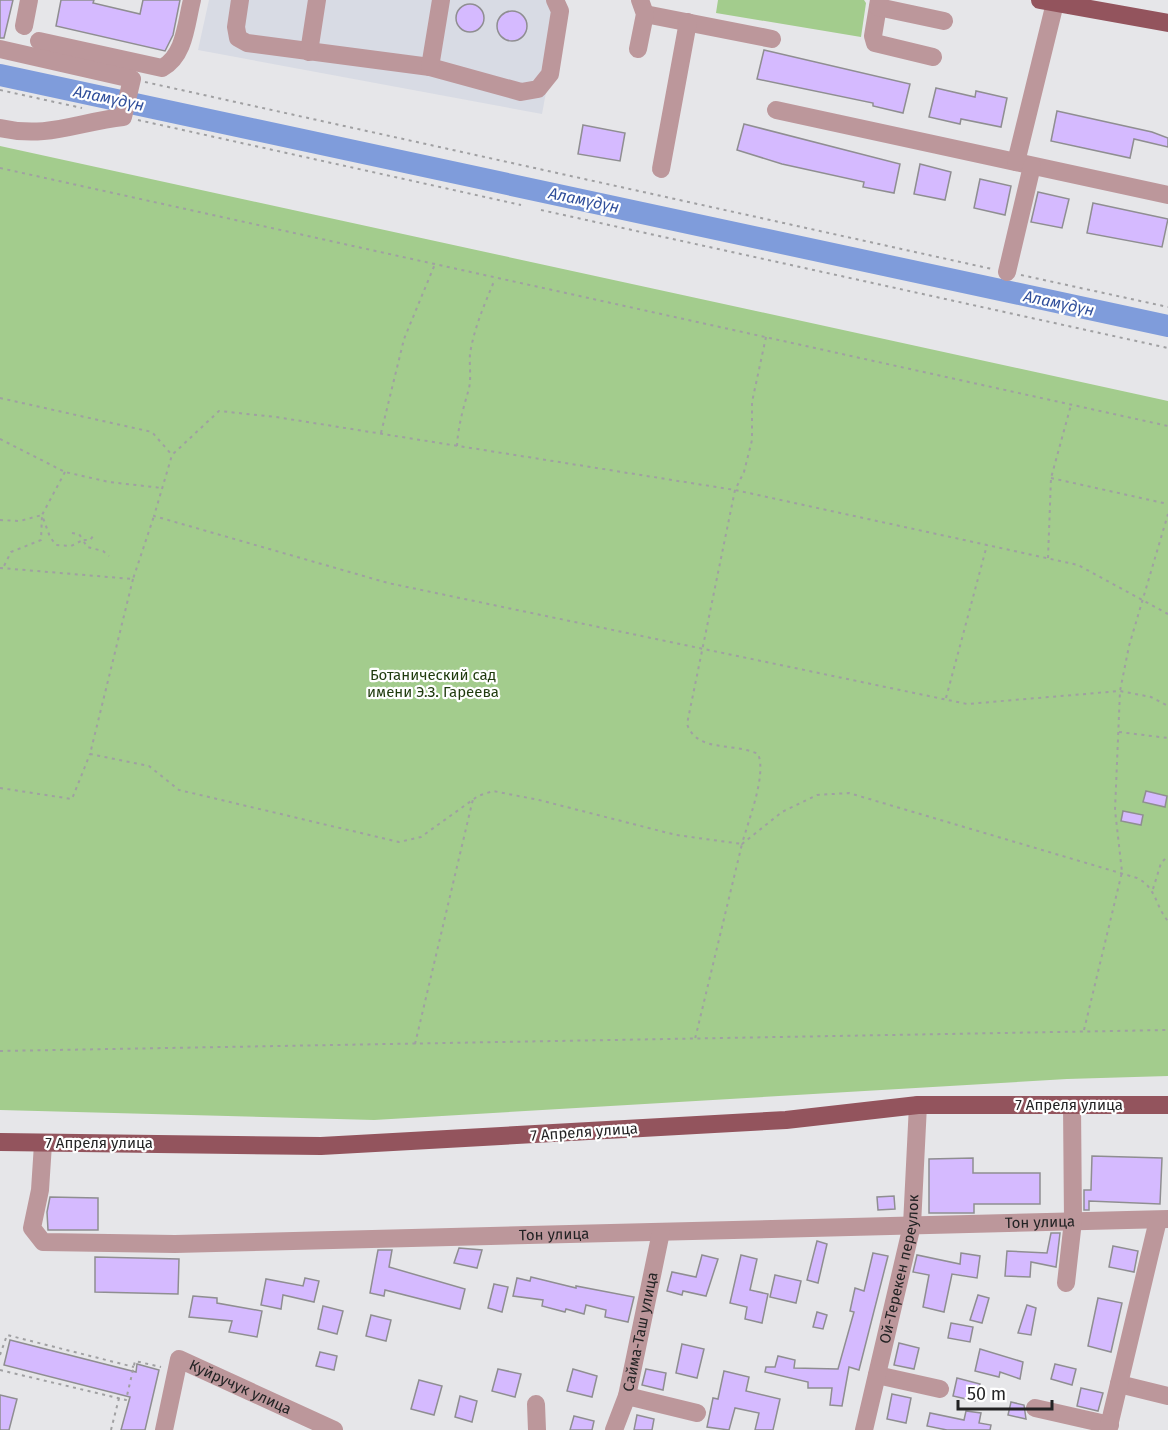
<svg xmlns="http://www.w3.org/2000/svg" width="1168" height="1430" font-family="'Fira Sans',sans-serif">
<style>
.built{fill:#d8dbe4}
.green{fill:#a3cc8d}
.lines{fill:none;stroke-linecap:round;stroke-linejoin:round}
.river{stroke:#7f9cdb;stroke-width:22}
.building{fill:#d5baff;stroke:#8f8e91;stroke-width:1.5}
.path{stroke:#a0a0a2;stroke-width:2;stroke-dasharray:3 4.5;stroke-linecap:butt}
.minor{stroke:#bc979b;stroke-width:18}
.major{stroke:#93545d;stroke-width:18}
.labels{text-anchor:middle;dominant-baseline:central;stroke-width:4.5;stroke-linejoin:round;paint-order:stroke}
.park-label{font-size:15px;fill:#1f3a0d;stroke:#fff}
.street-label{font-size:15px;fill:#232324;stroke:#fff}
.water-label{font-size:16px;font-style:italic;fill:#304f9b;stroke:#fff}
</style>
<rect width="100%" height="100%" fill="#e6e6e9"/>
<polygon class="built" points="209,0 563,0 542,114 198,50"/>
<g class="green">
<polygon points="718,0 864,0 866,3 861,37 716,13"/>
<polygon points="0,146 1168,401 1168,1076 1067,1079 374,1120 0,1110"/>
</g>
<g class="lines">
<polyline class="river" points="0,75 1168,326"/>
</g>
<g class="building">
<polygon points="0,0 13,0 4,38 0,38"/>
<polygon points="61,0 94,0 93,3 140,14 143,0 180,0 173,35 165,51 56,26"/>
<circle cx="470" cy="18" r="14"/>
<circle cx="512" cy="26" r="15"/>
<polygon points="764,50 910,84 903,113 873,106 873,103 757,79"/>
<polygon points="936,88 975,97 976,91 1007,98 1001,127 961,119 960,124 929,117"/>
<polygon points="1057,111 1152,132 1168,138 1168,147 1134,139 1130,158 1051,141"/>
<polygon points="744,124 900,164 894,193 863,187 864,182 782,164 737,150"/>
<polygon points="583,125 625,133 620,161 578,154"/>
<polygon points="920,164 951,172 945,200 914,194"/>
<polygon points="980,179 1011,186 1005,215 974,208"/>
<polygon points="1038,192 1069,199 1062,228 1031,222"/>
<polygon points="1093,203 1168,219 1162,247 1087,233"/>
<polygon points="1146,791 1167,796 1165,807 1143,802"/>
<polygon points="1123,811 1143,815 1141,825 1121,821"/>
<polygon points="1092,1156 1162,1158 1160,1204 1089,1201 1089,1210 1084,1210 1084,1190 1091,1190"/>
<polygon points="973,1158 973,1173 1040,1173 1040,1204 974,1204 974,1213 929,1213 929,1159"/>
<polygon points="894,1196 895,1209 878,1210 877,1197"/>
<polygon points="50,1197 98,1198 98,1230 48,1230 47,1212"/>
<polygon points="1051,1233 1060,1233 1056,1267 1031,1262 1030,1277 1005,1276 1007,1251 1047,1253"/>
<polygon points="817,1241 827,1244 818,1283 807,1280"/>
<polygon points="1113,1246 1138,1251 1134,1272 1109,1267"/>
<polygon points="459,1248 482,1250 477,1268 454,1263"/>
<polygon points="378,1250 392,1250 389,1267 465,1289 460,1309 385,1290 384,1296 370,1293"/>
<polygon points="873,1253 888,1256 859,1370 849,1367 842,1406 830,1405 832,1388 808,1388 808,1382 765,1372 766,1367 775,1367 778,1356 795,1360 794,1368 838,1369 854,1312 850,1311 855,1288 864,1291"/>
<polygon points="961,1253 980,1256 977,1278 952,1274 944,1312 923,1307 929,1275 913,1272 917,1255 960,1264"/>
<polygon points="702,1255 718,1259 706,1296 683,1291 682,1295 667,1291 672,1272 696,1277"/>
<polygon points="741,1255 757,1259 750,1290 768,1294 762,1323 745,1319 747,1307 730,1303"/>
<polygon points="95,1257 179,1259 178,1294 95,1292"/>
<polygon points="775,1275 801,1281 796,1303 770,1297"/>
<polygon points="531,1277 576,1288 576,1286 634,1297 628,1322 605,1317 606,1310 586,1305 584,1314 566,1309 565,1312 542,1306 543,1300 513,1296 517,1278 530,1281"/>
<polygon points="305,1278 319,1281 314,1302 283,1295 281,1309 261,1305 266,1279 303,1286"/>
<polygon points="494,1284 508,1287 502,1312 488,1308"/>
<polygon points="978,1295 989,1298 982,1323 970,1320"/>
<polygon points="193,1296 217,1298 217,1303 262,1311 257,1337 229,1332 232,1321 189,1317"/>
<polygon points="1098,1298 1122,1303 1111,1352 1088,1346"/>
<polygon points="1027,1305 1036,1308 1031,1335 1018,1333"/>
<polygon points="323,1306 343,1311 337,1334 318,1329"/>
<polygon points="817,1312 827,1315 823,1329 813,1327"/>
<polygon points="371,1315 391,1320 386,1341 366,1336"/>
<polygon points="951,1323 973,1327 970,1342 948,1338"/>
<polygon points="10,1340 136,1372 137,1364 159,1370 145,1430 121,1430 130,1397 4,1365"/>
<polygon points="899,1343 919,1348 914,1369 894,1365"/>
<polygon points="682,1344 704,1349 697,1378 676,1373"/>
<polygon points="980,1349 1023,1362 1020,1379 1000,1372 999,1377 975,1371"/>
<polygon points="320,1352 337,1356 334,1370 316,1366"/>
<polygon points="1055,1364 1076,1369 1072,1385 1051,1379"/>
<polygon points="498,1369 521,1374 515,1397 492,1391"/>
<polygon points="573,1369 597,1376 592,1397 567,1391"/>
<polygon points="646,1369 666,1373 663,1390 642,1385"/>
<polygon points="724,1371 749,1377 746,1391 780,1399 773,1430 755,1430 759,1413 735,1408 729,1430 707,1427 713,1398 718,1399"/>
<polygon points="957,1378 980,1384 975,1401 953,1396"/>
<polygon points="419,1380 442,1386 434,1415 411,1409"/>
<polygon points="1081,1388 1103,1393 1098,1411 1077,1406"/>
<polygon points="892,1394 911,1398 906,1423 887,1419"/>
<polygon points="0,1395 17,1399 9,1430 0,1430"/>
<polygon points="460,1396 477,1401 472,1422 455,1417"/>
<polygon points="1011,1402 1024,1405 1026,1419 1008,1415"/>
<polygon points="966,1411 981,1413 979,1423 991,1425 990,1430 947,1430 927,1426 930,1413 964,1420"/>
<polygon points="637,1415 654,1419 652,1430 634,1430"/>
<polygon points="574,1416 594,1421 592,1430 570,1430"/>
</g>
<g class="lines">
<g class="path">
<polyline points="145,82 992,269"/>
<polyline points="0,90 82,108"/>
<polyline points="138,120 521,205"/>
<polyline points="0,168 1168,426"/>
<polyline points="541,210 1168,348"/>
<polyline points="1021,275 1168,307"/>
<path d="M766,337L752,402V440L744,472L735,490L687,724C697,753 733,742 758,754C767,775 748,821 742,844L782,812L817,795L849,793L1137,878C1157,888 1155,906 1168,921"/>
<polyline points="0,398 152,432 172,455"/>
<polyline points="381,433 404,339 435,264"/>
<polyline points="0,439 65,472 109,482 162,488"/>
<path d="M457,446C458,427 463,409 468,392C472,380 469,366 470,354C474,328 485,303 495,279"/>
<polyline points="65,472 42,515 50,537 56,545 71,546 83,540 87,547 103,551 109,556"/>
<polyline points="1051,478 1168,504"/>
<polyline points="0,520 20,521 42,515 41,540 11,552 3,568"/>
<polyline points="72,533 79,534 83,540 90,540 94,535"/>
<polyline points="1048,558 1051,478 1071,405"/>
<polyline points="0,568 133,579 154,516"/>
<polyline points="133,579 90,754 149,766 179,790 399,842 421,837 478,796 493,791 539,800 676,835 742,844 695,1039"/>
<polyline points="1168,614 1078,565 987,545 735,490 276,417 219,411 172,455 154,516 388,583 967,704 1120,691 1151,697 1168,706"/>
<polyline points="946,698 987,545"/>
<polyline points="1119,732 1168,738"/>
<polyline points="0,788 72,799 90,754"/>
<polyline points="1153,889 1161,863 1168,856"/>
<polyline points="1084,1030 1122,872 1115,810 1120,691 1129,646 1168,514"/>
<polyline points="415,1044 473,799"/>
<polyline points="0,1051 1168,1030"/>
<polyline points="0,1355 7,1335 134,1367"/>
<polyline points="0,1370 126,1400 135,1361 161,1367"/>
<polyline points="111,1430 119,1398"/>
</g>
<g class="minor">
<polyline points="240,0 236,27 238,38 247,43 430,67 521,92 538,89 550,74 560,11 555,0"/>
<polyline points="879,0 873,36 875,43 933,57"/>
<polyline points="878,7 944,21"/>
<polyline points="645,14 772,39"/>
<polyline points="24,26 29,0"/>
<path d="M39,41L162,68C185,56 186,23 192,0"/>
<path d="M0,49L132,79L123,117C78,122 47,139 0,128"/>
<polyline points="638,49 645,14 640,0"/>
<polyline points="309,52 317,0"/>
<polyline points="430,67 441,0"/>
<polyline points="776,110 1168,195"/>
<polyline points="1016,162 1055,3"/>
<polyline points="661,169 688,22"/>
<polyline points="1007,272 1032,166"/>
<path id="s1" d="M43,1144L40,1190L32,1228L43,1242L175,1244L1168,1219"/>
<polyline points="1066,1283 1073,1221 1072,1105"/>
<polyline points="877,1375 940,1389"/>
<polyline points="1119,1384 1168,1396"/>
<polyline points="627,1396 697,1413"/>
<polyline points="536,1404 537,1430"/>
<polyline points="1035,1408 1110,1425"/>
<path id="s2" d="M164,1430L179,1359L334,1430"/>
<path id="s3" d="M614,1430L627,1396L661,1232"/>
<path id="s4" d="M864,1430L912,1225L918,1105"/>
<polyline points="1108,1430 1158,1220"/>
</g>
<g class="major">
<polyline points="1040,0 1168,23"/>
<polyline points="0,1142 321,1146 786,1120 918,1105 1168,1105"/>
</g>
</g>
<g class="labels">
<g class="park-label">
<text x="433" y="675">Ботанический сад<tspan x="433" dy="17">имени Э.З. Гареева</tspan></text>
</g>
<g class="street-label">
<text x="1069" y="1105">7 Апреля улица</text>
<text transform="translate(584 1132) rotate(-4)">7 Апреля улица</text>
<text x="99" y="1143">7 Апреля улица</text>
<text stroke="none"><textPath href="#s1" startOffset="1100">Тон улица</textPath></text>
<text stroke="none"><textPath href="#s1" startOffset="614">Тон улица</textPath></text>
<text stroke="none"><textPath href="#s4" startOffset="165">Ой-Терекен переулок</textPath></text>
<text stroke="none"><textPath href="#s3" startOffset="102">Сайма-Таш улица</textPath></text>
<text stroke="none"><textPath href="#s2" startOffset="140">Куйручук улица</textPath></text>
</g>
<g class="water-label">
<text transform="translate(109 98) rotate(12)">Аламүдүн</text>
<text transform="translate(584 200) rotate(12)">Аламүдүн</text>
<text transform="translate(1059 303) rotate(12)">Аламүдүн</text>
</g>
</g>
<path d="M958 1400v9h94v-9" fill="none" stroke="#232324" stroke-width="3"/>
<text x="967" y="1400" font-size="18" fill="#232324" stroke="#ffffff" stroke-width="4.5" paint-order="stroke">50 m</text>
</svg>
